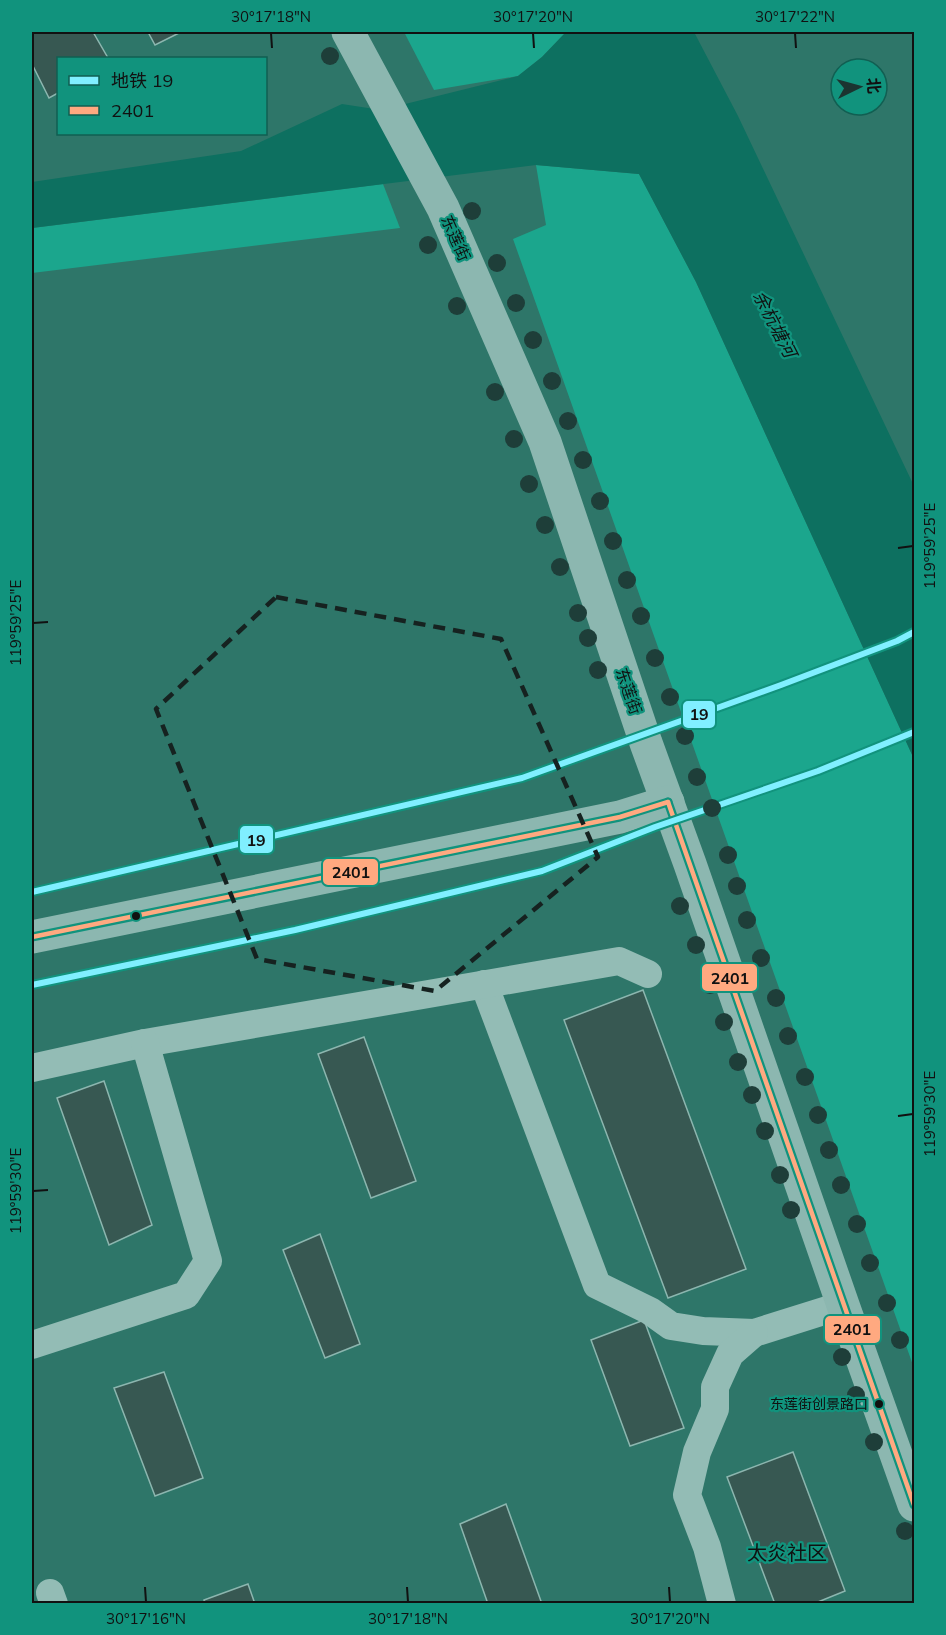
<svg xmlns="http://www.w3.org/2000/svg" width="946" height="1635" font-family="Mulish,'Noto Sans SC',sans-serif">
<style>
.green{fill:#1ba68d}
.water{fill:#0d7060}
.building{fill:#375852;stroke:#8cb6af;stroke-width:1.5}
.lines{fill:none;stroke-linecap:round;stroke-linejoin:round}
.street{stroke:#93bcb5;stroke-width:28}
.secondary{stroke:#8cb7b0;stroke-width:33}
.bus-1-casing{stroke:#11937d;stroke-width:9}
.bus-1{stroke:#ffa980;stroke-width:4.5}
.metro-1-casing{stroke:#11937d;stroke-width:10}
.metro-1{stroke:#80efff;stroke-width:6}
.tree{fill:#1e3e39}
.marked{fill:none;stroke:#162220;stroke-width:4.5;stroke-dasharray:12 8;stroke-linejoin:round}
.ticks{fill:none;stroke:#111;stroke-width:2}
.bus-dot{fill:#111;stroke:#11937d;stroke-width:2}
.labels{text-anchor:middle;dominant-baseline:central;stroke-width:4.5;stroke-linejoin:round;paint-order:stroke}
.bus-label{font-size:14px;fill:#111;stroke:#11937d;text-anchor:end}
.street-label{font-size:16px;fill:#111;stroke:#11937d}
.water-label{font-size:18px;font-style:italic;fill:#111;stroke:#11937d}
.quarter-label{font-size:20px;fill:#111;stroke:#11937d}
.line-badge{stroke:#11937d;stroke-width:2}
.pale-badge-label{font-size:16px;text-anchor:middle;font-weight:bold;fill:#111}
.neatline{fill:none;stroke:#111;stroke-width:2}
.ticks-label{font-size:15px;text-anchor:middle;fill:#111}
</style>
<rect width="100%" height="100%" fill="#2e7669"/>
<g class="green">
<polygon points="404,32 566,32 542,57 518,76 434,90"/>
<polygon points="536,165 639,174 696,282 914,759 914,1368 513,239 546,225"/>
<polygon points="383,184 400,228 32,273 32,228"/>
</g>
<polygon class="water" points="566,32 694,32 738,116 914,486 914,759 696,282 639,174 536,165 32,228 32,182 241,151 342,104 381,110 518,76 542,57"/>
<g class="building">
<polygon points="32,32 93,32 108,58 58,58 58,93 49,98 32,64"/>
<polygon points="148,32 181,32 155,45"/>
<polygon points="643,990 746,1269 668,1298 564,1020"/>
<polygon points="364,1037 416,1181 371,1198 318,1054"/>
<polygon points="104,1081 152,1225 109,1245 57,1098"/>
<polygon points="320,1234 360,1344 325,1358 283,1250"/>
<polygon points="644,1320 684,1428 630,1446 591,1340"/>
<polygon points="164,1372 203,1478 155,1496 114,1388"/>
<polygon points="793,1452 845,1591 813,1604 775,1604 727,1477"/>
<polygon points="506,1504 542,1604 488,1604 460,1524"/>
<polygon points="248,1584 255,1604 205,1604 204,1600"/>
</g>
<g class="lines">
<g class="street">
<polyline points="484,984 597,1285 650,1311 671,1326 703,1331 754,1333 843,1305"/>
<polyline points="32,1068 145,1043 619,961 648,974"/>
<polyline points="32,1345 186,1295 208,1261 145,1043"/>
<polyline points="50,1593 54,1604"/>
<polyline points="722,1604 707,1547 687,1495 697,1452 715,1409 715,1387 730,1354 754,1333"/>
</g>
<g class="secondary">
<polyline points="348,32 443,208 545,442 646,743 690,864 843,1305 914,1505"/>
<polyline points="32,937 620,817 668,802"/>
</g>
<defs>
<g id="bus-1">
<polyline points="668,802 914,1505"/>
<polyline points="32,937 620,817 668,802"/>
</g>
</defs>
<use href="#bus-1" class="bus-1-casing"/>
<use href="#bus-1" class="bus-1"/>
<defs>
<g id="metro-1">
<polyline points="32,892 522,778 781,685 897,641 914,632"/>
<polyline points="32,985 295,930 542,871 655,827 818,771 914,732"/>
</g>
</defs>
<use href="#metro-1" class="metro-1-casing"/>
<use href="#metro-1" class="metro-1"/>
</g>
<g class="tree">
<circle cx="330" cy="56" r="9"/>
<circle cx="472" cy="211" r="9"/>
<circle cx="428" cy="245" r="9"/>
<circle cx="497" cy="263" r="9"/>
<circle cx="516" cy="303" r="9"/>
<circle cx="457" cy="306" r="9"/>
<circle cx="533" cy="340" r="9"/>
<circle cx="552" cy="381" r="9"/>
<circle cx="495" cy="392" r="9"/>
<circle cx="568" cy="421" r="9"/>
<circle cx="514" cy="439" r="9"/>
<circle cx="583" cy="460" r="9"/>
<circle cx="529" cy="484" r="9"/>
<circle cx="600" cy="501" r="9"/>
<circle cx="545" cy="525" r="9"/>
<circle cx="613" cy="541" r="9"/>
<circle cx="560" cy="567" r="9"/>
<circle cx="627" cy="580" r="9"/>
<circle cx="578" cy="613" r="9"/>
<circle cx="641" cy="616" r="9"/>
<circle cx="588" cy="638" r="9"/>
<circle cx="655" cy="658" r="9"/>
<circle cx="598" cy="670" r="9"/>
<circle cx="670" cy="697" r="9"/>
<circle cx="685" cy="736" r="9"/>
<circle cx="697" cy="777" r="9"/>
<circle cx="712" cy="808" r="9"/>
<circle cx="728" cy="855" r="9"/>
<circle cx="737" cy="886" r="9"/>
<circle cx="680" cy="906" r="9"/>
<circle cx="747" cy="920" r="9"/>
<circle cx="696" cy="945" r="9"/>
<circle cx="761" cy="958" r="9"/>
<circle cx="710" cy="985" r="9"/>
<circle cx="776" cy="998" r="9"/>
<circle cx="724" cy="1022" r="9"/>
<circle cx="788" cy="1036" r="9"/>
<circle cx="738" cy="1062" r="9"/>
<circle cx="805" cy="1077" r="9"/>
<circle cx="752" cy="1095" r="9"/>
<circle cx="818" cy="1115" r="9"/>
<circle cx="765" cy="1131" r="9"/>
<circle cx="829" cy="1150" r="9"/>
<circle cx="780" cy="1175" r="9"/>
<circle cx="841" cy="1185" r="9"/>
<circle cx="791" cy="1210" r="9"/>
<circle cx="857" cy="1224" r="9"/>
<circle cx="870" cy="1263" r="9"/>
<circle cx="887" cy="1303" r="9"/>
<circle cx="900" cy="1340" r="9"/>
<circle cx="842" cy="1357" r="9"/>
<circle cx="856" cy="1395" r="9"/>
<circle cx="874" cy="1442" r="9"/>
<circle cx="905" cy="1531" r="9"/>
</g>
<path class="marked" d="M276,597L501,639L598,857L435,991L257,959L156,709Z"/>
<path class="ticks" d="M271,33L272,48M533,33L534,48M795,33L796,48M898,548L913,546M33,623L48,622M898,1116L913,1114M33,1191L48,1190M145,1587L146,1602M407,1587L408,1602M669,1587L670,1602"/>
<g class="bus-dot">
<circle cx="136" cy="916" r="5"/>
<circle cx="879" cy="1404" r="5"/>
</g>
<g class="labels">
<g class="bus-label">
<text x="868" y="1404">东莲街创景路口</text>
</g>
<g class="street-label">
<text transform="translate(456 238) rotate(66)">东莲街</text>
<text transform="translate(629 691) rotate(71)">东莲街</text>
</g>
<g class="water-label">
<text transform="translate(775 324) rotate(63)">余杭塘河</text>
</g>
<g class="quarter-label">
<text x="787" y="1552">太炎社区</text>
</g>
</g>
<g class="line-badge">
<rect x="682" y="700" width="34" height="29" rx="6" fill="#80efff"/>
<rect x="239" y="825" width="35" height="29" rx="6" fill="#80efff"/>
<rect x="322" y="858" width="57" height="28" rx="6" fill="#ffa980"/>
<rect x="701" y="963" width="57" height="29" rx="6" fill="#ffa980"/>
<rect x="824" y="1315" width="57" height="29" rx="6" fill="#ffa980"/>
</g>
<g class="pale-badge-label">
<text x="699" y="720">19</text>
<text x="256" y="846">19</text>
<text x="351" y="878">2401</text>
<text x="730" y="984">2401</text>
<text x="852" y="1335">2401</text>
</g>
<rect width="946" height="1635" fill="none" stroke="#11937d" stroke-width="66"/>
<rect x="57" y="57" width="210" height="78" fill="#11937d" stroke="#115f52" stroke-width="1.5"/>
<rect x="69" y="76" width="30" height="9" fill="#80efff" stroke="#115f52" stroke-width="1.5"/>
<text x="111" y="87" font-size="18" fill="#111111">地铁 19</text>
<rect x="69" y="106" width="30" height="9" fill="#ffa980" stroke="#115f52" stroke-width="1.5"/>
<text x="111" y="117" font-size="18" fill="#111111">2401</text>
<g transform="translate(859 87) rotate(85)"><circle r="28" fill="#11937d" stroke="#115f52" stroke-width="1.5"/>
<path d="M0-4.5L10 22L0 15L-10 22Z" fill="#1b3430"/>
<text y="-9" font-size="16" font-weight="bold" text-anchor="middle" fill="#111111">北</text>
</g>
<rect x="33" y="33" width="880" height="1569" class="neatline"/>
<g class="ticks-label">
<text x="271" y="22">30°17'18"N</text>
<text x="533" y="22">30°17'20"N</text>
<text x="795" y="22">30°17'22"N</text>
<text transform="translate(930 546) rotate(-90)" y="5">119°59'25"E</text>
<text transform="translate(16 623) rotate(-90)" y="5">119°59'25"E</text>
<text transform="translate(930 1114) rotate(-90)" y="5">119°59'30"E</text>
<text transform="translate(16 1191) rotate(-90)" y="5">119°59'30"E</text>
<text x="146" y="1624">30°17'16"N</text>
<text x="408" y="1624">30°17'18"N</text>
<text x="670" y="1624">30°17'20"N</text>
</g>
</svg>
